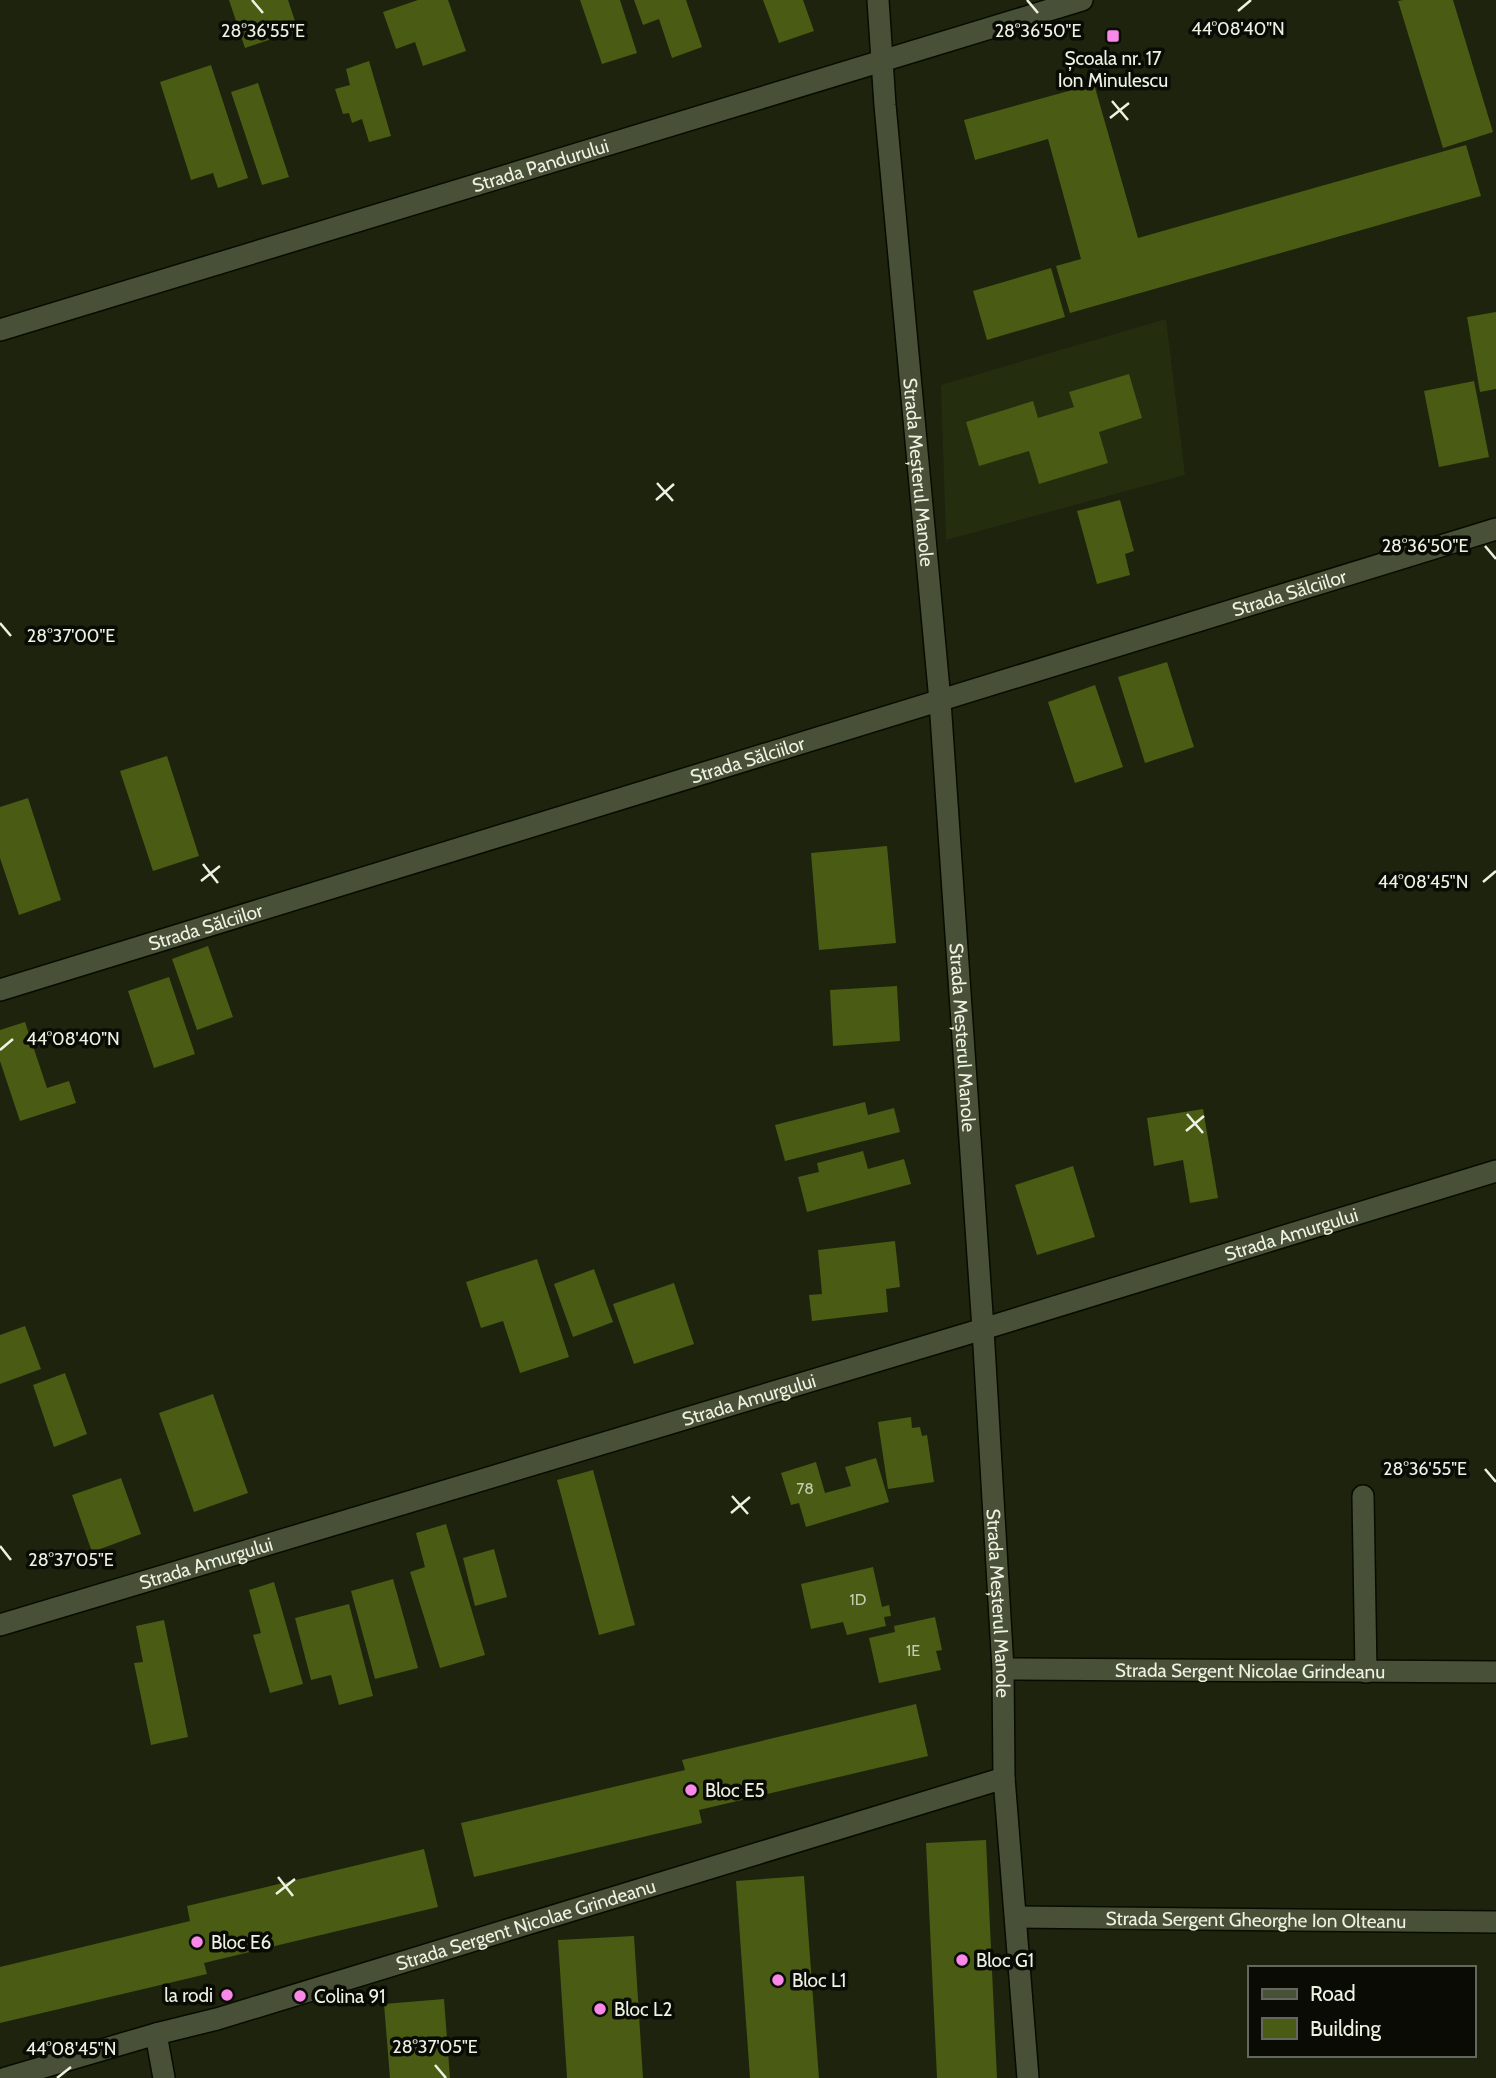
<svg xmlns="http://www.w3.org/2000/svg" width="1496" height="2078" font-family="Cabin,sans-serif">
  <rect width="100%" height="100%" fill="#1d230d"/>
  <!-- built -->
  <path fill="#252d0f" d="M1166,319L1185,475L946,540L941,385Z"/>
  <!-- building -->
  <path fill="#4a5b13" d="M229,0H288L298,30L245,48Z
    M418,0H448L466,51L423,66L415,42L396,49L383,12Z
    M580,0H620L637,53L602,64Z
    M634,0H686L702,47L672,58L659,19L643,25Z
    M763,0H803L814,31L779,43Z
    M1403,0H1453L1493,132L1443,148L1398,1Z
    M369,61L391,136L369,142L362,119L352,123L349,113L343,114L335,89L350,85L346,69Z
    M211,65L248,178L218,188L213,173L191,180L160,82Z
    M258,83L289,177L262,185L231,92Z
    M1094,84L1138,238L1466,145L1481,196L1070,313L1056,266L1081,259L1048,139L975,160L964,120Z
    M1051,268L1065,317L987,340L973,291Z
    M1496,312V389L1480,392L1467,317Z
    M1129,374L1142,418L1099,432L1108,463L1039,484L1029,451L979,466L966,422L1033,401L1038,418L1074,407L1069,392Z
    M1474,381L1489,457L1439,467L1424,391Z
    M1120,500L1134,551L1125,554L1130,575L1097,584L1077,511Z
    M1167,662L1194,747L1145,763L1118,677Z
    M1095,685L1123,767L1075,783L1048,702Z
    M167,756L199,856L153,871L120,771Z
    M28,798L61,900L19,915L0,858V807Z
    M887,846L896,943L819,950L811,853Z
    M208,946L233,1017L197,1030L172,959Z
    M169,977L195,1054L154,1068L128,991Z
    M897,986L900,1041L833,1046L830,990Z
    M25,1022L47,1088L69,1081L76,1103L20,1121L0,1061V1030Z
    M865,1102L868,1115L894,1108L900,1132L785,1161L775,1125Z
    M1203,1109L1218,1198L1190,1203L1183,1160L1154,1166L1147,1118Z
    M863,1151L868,1169L904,1159L911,1184L807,1212L798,1177L819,1172L817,1163Z
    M1073,1166L1095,1237L1037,1255L1015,1185Z
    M895,1241L900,1287L886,1289L888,1312L812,1321L809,1295L822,1294L818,1250Z
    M537,1259L569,1357L520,1373L503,1321L481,1328L466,1282Z
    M594,1269L613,1322L573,1337L554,1284Z
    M674,1283L694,1344L634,1364L613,1304Z
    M25,1326L41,1369L0,1384V1335Z
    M65,1373L87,1434L54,1447L33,1385Z
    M213,1394L248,1493L194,1512L159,1413Z
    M911,1417L912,1428L920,1427L922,1436L927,1435L934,1482L888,1489L878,1422Z
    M876,1458L889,1502L806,1527L799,1503L791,1505L781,1473L816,1462L825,1493L851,1486L845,1467Z
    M593,1470L635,1625L599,1635L557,1480Z
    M121,1478L141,1534L92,1552L72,1495Z
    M446,1524L485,1655L440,1668L410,1572L425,1567L416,1533Z
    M494,1549L507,1597L475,1606L463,1558Z
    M873,1567L882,1607L889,1605L891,1616L884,1617L886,1626L847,1635L843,1622L811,1629L801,1584Z
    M393,1579L418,1668L375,1679L351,1591Z
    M274,1582L303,1684L270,1693L253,1635L261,1633L249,1590Z
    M349,1604L373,1696L339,1705L331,1675L311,1680L295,1618Z
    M935,1617L942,1650L936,1651L941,1670L879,1683L869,1638L895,1632L894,1626Z
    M164,1620L188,1737L151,1745L134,1663L143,1662L136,1626Z
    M916,1704L928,1756L699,1810L702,1823L474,1877L461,1823L685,1770L682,1760Z
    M986,1840L997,2078H937L926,1843Z
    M424,1849L438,1907L204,1963L207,1974L0,2023V1967L190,1921L187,1906Z
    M804,1876L819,2078H750L736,1881Z
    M634,1936L643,2078H567L558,1940Z
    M444,1999L450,2078H390L384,2004Z"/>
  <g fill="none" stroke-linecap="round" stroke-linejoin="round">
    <!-- service casing -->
    <g stroke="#070c00" stroke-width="24">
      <path id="service" d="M1363,1496L1366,1672"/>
    </g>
    <!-- minor casing -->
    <g stroke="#070c00" stroke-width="24">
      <g id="minor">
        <path id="s1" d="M878,0L885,105L940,701L983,1329L1003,1669L1004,1778L1028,2078"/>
        <path id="s2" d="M0,990L1496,529"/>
        <path id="s3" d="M0,1625L983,1329L1496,1171"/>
        <path id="s4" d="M1003,1669L1496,1672"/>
        <path id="s5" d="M1016,1917L1496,1922"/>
        <path d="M156,2034L164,2078"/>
        <path id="s6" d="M6,2078L156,2034L217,2019L1004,1778"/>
      </g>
    </g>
    <!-- tertiary casing -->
    <g stroke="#070c00" stroke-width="24">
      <g id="tertiary">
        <path id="s7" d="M0,330L1082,0"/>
      </g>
    </g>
    <!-- service -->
    <use href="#service" stroke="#485038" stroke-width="21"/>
    <!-- minor -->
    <use href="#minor" stroke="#485038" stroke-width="21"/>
    <!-- tertiary -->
    <use href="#tertiary" stroke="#485038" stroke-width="21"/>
  </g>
  <!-- ticks -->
  <path fill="none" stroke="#edf2e3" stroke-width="2.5" d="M252,0L263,13M1027,0L1038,13M1238,11L1251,0M1112,101L1128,120M1110,118L1129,103M657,483L673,501M656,500L674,484M1485,546L1496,559M0,623L11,636M203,864L218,883M201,881L220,866M1483,882L1496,871M0,1050L13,1039M1187,1114L1203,1133M1186,1131L1204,1116M1485,1469L1496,1482M732,1496L748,1514M731,1513L750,1497M0,1546L11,1560M278,1877L293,1896M276,1894L295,1879M435,2065L446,2078M57,2078L71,2067"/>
  <!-- markers -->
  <g fill="#f988e9" stroke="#090b04" stroke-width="2.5">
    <rect x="1106" y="29" width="14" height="14" rx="3.5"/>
    <circle cx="691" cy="1790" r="7"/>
    <circle cx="197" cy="1942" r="7"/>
    <circle cx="962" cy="1960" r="7"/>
    <circle cx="778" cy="1980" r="7"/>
    <circle cx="227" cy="1995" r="7"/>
    <circle cx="300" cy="1996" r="7"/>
    <circle cx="600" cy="2009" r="7"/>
  </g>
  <g text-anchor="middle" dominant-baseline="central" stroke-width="7" stroke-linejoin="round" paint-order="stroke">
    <!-- number labels -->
    <g font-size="16" fill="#c4ccaf">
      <text x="805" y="1488">78</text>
      <text x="858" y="1599">1D</text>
      <text x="913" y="1650">1E</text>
    </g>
    <!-- poi labels -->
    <g font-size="19" fill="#edf2e3" stroke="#090b04" text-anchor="start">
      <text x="1113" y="58" text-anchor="middle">Școala nr. 17<tspan x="1113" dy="22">Ion Minulescu</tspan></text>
      <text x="705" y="1790">Bloc E5</text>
      <text x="211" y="1942">Bloc E6</text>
      <text x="976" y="1960">Bloc G1</text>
      <text x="792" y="1980">Bloc L1</text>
      <text x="213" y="1995" text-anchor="end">la rodi</text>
      <text x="314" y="1996">Colina 91</text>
      <text x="614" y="2009">Bloc L2</text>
    </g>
    <!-- street labels -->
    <g font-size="19" fill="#edf2e3" stroke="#090b04">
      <text stroke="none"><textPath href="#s7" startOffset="565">Strada Pandurului</textPath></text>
      <text stroke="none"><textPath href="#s1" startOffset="474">Strada Meșterul Manole</textPath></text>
      <text stroke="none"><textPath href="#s2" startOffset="1349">Strada Sălciilor</textPath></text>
      <text stroke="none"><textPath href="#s2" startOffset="782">Strada Sălciilor</textPath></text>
      <text stroke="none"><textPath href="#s2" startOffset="215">Strada Sălciilor</textPath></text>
      <text stroke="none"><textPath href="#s1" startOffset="1041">Strada Meșterul Manole</textPath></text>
      <text stroke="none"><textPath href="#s3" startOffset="1349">Strada Amurgului</textPath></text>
      <text stroke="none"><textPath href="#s3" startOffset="782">Strada Amurgului</textPath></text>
      <text stroke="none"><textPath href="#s3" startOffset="215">Strada Amurgului</textPath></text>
      <text stroke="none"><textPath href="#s1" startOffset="1608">Strada Meșterul Manole</textPath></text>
      <text stroke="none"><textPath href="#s4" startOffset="247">Strada Sergent Nicolae Grindeanu</textPath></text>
      <text stroke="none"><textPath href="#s5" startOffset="240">Strada Sergent Gheorghe Ion Olteanu</textPath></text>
      <text stroke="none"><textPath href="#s6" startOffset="542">Strada Sergent Nicolae Grindeanu</textPath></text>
    </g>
  </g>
  <g font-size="18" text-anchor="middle" fill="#edf2e3" stroke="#090b04" stroke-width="7" stroke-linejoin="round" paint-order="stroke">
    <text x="1238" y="35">44°08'40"N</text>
    <text x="263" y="37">28°36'55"E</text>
    <text x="1038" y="37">28°36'50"E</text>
    <text x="1425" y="552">28°36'50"E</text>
    <text x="71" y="642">28°37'00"E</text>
    <text x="1423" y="888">44°08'45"N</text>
    <text x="73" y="1045">44°08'40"N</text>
    <text x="1425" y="1475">28°36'55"E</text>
    <text x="71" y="1566">28°37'05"E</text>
    <text x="435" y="2053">28°37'05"E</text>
    <text x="71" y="2055">44°08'45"N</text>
  </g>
  <!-- legend -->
  <rect x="1248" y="1966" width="228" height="91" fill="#090b04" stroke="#64675d" stroke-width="2"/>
  <rect x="1262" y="1989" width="35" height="10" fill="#485038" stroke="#64675d" stroke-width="2"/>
  <text x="1310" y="2001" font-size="21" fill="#edf2e3">Road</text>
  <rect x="1262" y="2018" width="35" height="21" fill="#4a5b13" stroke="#64675d" stroke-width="2"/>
  <text x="1310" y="2036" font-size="21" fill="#edf2e3">Building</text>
</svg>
